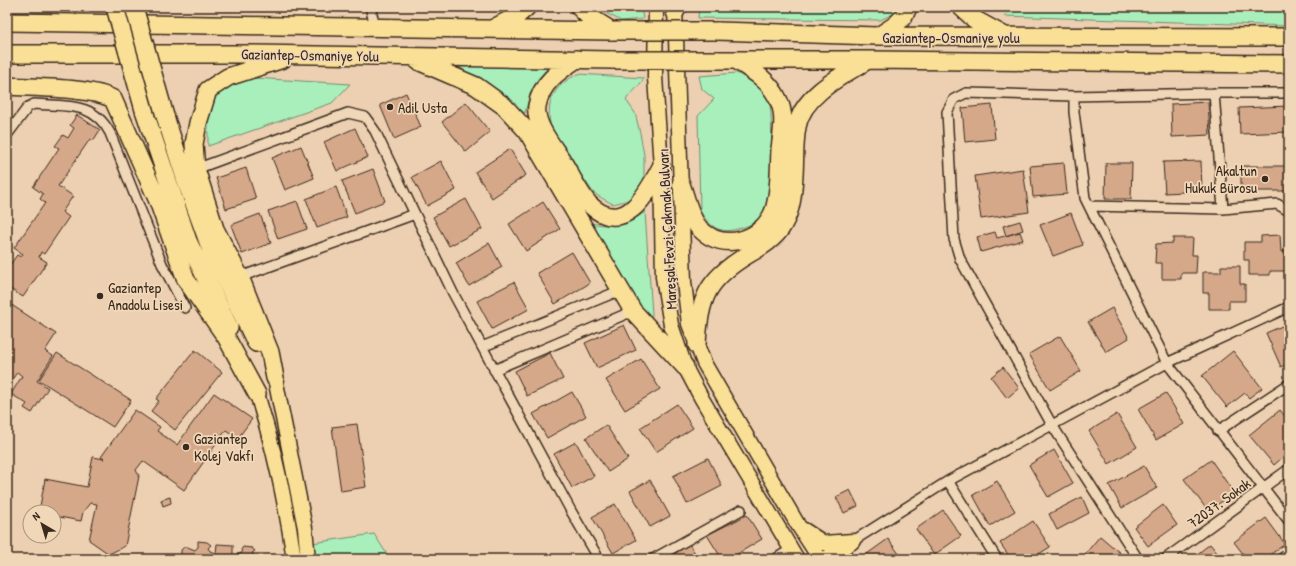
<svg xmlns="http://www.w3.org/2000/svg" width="1296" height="566" font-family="'Patrick Hand',sans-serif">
  <rect width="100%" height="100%" fill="#edd0b1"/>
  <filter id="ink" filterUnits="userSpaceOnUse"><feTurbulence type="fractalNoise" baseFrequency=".025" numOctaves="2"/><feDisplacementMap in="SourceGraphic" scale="8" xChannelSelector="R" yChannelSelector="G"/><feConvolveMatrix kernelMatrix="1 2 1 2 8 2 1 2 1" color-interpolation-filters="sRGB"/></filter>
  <g filter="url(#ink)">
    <!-- green -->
    <path fill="#a8efbc" stroke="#728c6d" d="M595,7H641L643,19L621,21Z
      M699,7H898L893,14L880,20L698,18Z
      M1016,7H1289V26L1004,16Z
      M458,66L549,67L539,78L530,94L525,113Z
      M737,73C748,80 761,87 768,98C774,107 771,180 769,195C768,201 764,212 760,217C753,225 743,228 733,230C717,233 708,224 700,211L698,116L714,99L702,89L699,76Z
      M578,74L644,78C638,89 632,91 626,100L635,113L640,133L644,155V184L633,199L613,204C607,201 599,197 594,193C589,188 550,127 550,123C546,98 557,84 578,74Z
      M253,78L350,84L332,103L208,146C208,101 204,88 253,78Z
      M645,212L652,314L651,324L587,222C612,228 624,226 645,212Z
      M374,534L390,559H313L312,543Z"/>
    <!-- building -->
    <path fill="#d5a88a" stroke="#3b2a1e" d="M406,93L421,127L394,139L380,105Z
      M466,102L490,132L466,152L442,122Z
      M1208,102L1210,135L1172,137L1171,104Z
      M992,105L995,139L965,142L962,108Z
      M1289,106V132L1240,134L1239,108Z
      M77,115L100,130L93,141L90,139L58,186L73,196L62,212L69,217L44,254L41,252L39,257L47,262L23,297L7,287V269L17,255L21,257L23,254L14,248L45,203L40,199L43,194L33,187L59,148L55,146L63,135L68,138L74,128L70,125Z
      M355,128L368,157L337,171L324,142Z
      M301,146L314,178L285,190L272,158Z
      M510,149L526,175L492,198L475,172Z
      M441,161L456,190L427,206L412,177Z
      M1201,161L1202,191L1165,193L1163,162Z
      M1064,163L1067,194L1033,197L1030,166Z
      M1106,163H1132L1131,199H1105Z
      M1241,166H1289V191H1241Z
      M246,168L256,199L226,209L216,178Z
      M373,169L385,201L355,213L342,181Z
      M1023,169L1029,212L981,219L975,176Z
      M336,187L347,217L317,228L306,199Z
      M466,199L482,229L449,246L433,217Z
      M297,201L307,229L278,239L268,211Z
      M543,202L560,229L526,251L509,224Z
      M1071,213L1083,245L1053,256L1040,225Z
      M260,214L271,243L242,254L231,225Z
      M1020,221L1023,230L1006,236L1003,226Z
      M995,232L997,238L1020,232L1023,240L981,252L977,237Z
      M1280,235L1281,252L1285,251L1286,271H1270V275H1249V260H1244V242H1261V236Z
      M1173,238H1193L1192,255H1197L1196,273H1181V279H1162V263H1155L1156,244L1173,243Z
      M489,243L502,267L469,286L456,263Z
      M572,252L590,283L555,304L537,273Z
      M1221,266H1240V284H1245V301H1229V309H1209V293H1203V272H1221Z
      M514,282L529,309L492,329L477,301Z
      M10,304L56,334L45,351L53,356L37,381L48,388L32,413L24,408L27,404L11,394L22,376L17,372L12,380L7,377V309Z
      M1112,308L1129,338L1106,352L1088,322Z
      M1289,323V363L1281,367L1266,333Z
      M624,325L636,350L597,368L585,343Z
      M1060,336L1081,371L1050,390L1029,354Z
      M195,350L222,372L175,430L151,411L159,401L156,399Z
      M1233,351L1262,388L1249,398L1245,393L1227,407L1202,376Z
      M57,353L131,400L113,427L39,380Z
      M550,353L563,379L527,396L515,371Z
      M641,359L660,389L625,410L606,380Z
      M1003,367L1019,388L1007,398L991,377Z
      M572,392L586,416L547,438L533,414Z
      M214,393L252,419L238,438L226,430L184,490L143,461L136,470L139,476L125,546L109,554L89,540L97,504L90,503L83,512L81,521L54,516V512H39L45,479L87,487L93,457L104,459L101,457L135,410L160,427L157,431L177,445Z
      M1166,393L1184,424L1156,440L1138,409Z
      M677,404L693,428L656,452L640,428Z
      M1280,410L1289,421V452L1274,465L1249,435Z
      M1117,414L1137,447L1109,464L1089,431Z
      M357,424L366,487L341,491L332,427Z
      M606,425L628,459L608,472L586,438Z
      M576,442L594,476L572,488L554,454Z
      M1054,450L1073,483L1048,497L1029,465Z
      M708,458L722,486L687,504L673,476Z
      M1211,460L1234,493L1208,511L1184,479Z
      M1144,466L1157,488L1122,508L1109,485Z
      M650,480L670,516L650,527L630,491Z
      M997,481L1015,511L990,526L973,495Z
      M850,490L858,506L844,513L836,497Z
      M170,497L171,503L163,506L161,500Z
      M1082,497L1089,513L1057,530L1049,514Z
      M615,504L636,540L613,553L592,517Z
      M1163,505L1177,525L1148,546L1134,527Z
      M943,510L961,536L934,555L916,529Z
      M747,515L762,539L729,559H722L707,535Z
      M1266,518L1285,544L1264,559H1247L1234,542Z
      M1033,521L1050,547L1031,559H1011L1000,543Z
      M1100,536L1127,559H1081Z
      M888,539L903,559H860Z
      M198,541L207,542L211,545L208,548L210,551L216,553L217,544L233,545V555H237L242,553L241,550L243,547L252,548L255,551L252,553L254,556L259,558V556H263L265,559H184L181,556V550L185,546L195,550L198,547Z
      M689,544L699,559H667Z
      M1210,544L1222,559H1191Z"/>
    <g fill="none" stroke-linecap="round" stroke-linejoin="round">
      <!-- street casing -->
      <g stroke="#3b2a1e" stroke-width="12">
        <path id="street" d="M370,7L376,29
          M1074,96L1214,93
          M7,135L28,107L34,104C66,107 93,101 110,133L162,264L185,308
          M196,169L348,113L365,117L375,131L453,293L571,511L599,559
          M1089,206L1223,209L1277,204L1289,211
          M1223,209L1214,93H1289
          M240,277L415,214
          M482,347L621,290
          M494,370L633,311
          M1218,431L1289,384
          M948,481L997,559
          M853,541L948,481L1167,363L1289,307
          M653,559L741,510
          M1138,559L1052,425L960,259L954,239L947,112L954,99L966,93L1074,96V112L1085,198L1167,363L1289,521
          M1165,559L1289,469
          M1281,559L1289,553"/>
      </g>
      <!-- secondary casing -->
      <g stroke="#3b2a1e" stroke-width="16">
        <path id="secondary" d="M779,559L792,551"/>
      </g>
      <!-- primary casing -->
      <g stroke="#3b2a1e" stroke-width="17">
        <path id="primary" d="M656,7L655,77L661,167L663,277L671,325L685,367L702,399L797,559
          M675,7L684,282L689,324L704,363L798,525L820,559
          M275,378L305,528L308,559
          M257,394C274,448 286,503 294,559
          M804,530L824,543L853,541
          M825,559L852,542"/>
      </g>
      <!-- highway casing -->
      <g stroke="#3b2a1e" stroke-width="20">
        <path id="highway" d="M579,7L588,16L612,31
          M961,7L974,19L1005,36
          M675,12L678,7
          M7,22L612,31
          M492,29L518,15L527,7
          M717,31L877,36L1289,37
          M878,36C891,28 903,22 908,7
          M7,54H253L613,60
          M577,59C559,71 541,83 537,106C534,125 554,147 563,162C571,175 579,193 589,204C624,238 647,194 661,167
          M717,60H868L1289,64
          M418,61L476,86L504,106L527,131L633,311L685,367
          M7,86C34,88 91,87 113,99L158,201L186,280L226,337L257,394
          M144,110L188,241L229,327
          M165,116L187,184L211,250L256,343
          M681,184C686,197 690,219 700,229C724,253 763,240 774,210C780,191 779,169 780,149C782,132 786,114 778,99C769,80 753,71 736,60
          M697,345C699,298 707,279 749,254C761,247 776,238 783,225C792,209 793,193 794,175C795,160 794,142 797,127C802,95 843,75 868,60
          M275,378L270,352L240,277L215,229L196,169L194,144L198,123L208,90L228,77L283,59"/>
      </g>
      <!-- street -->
      <use href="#street" stroke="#f0d7b8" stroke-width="9"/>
      <!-- secondary -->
      <use href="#secondary" stroke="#f0d7b8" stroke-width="13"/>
      <!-- primary -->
      <use href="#primary" stroke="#fadf96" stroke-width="14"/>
      <!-- highway -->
      <use href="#highway" stroke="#fadf96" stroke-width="17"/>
      <!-- highway-bridge casing -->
      <g stroke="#3b2a1e" stroke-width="20" stroke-linecap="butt">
        <path id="highway-bridge" d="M115,7L144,110
          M134,7L165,116
          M612,31H717
          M613,60H717"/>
      </g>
      <!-- highway-bridge -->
      <use href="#highway-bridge" stroke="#fadf96" stroke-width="17"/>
    </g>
  </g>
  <!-- markers -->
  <g fill="#3b2a1e" stroke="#f0d7b8" stroke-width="1.5">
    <circle cx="390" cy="107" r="4"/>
    <circle cx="1265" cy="179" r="4"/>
    <circle cx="100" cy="296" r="4"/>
    <circle cx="186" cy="447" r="4"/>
  </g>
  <g text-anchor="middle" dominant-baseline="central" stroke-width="3.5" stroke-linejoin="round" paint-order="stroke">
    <!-- street labels -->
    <g font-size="15" fill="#3b2a1e" stroke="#f0d7b8">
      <text x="951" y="37">Gaziantep-Osmaniye yolu</text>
      <text transform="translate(310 55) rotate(1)">Gaziantep-Osmaniye Yolu</text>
      <text transform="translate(667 229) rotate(-93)">Mareşal Fevzi Çakmak Bulvarı</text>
      <text transform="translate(1219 503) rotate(-36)">72037. Sokak</text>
    </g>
    <!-- poi labels -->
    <g font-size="15" fill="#3b2a1e" stroke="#f0d7b8" text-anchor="start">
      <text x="398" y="107">Adil Usta</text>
      <text x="1257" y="170" text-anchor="end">Akaltun<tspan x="1257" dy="17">Hukuk Bürosu</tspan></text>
      <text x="108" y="287">Gaziantep<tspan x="108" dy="17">Anadolu Lisesi</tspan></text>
      <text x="194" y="438">Gaziantep<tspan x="194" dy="17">Kolej Vakfı</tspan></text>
    </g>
  </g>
  <!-- margin -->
  <rect width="1296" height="566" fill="none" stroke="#f0d7b8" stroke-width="24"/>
  <rect x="12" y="12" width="1272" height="542" fill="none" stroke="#3b2a1e" stroke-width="1.5" filter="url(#ink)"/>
  <!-- north arrow -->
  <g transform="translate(42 524) rotate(322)"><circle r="19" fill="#f0d7b8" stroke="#a8927a"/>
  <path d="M0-3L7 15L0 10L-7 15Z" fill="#3b2a1e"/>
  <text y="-6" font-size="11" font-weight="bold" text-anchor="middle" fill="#3b2a1e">N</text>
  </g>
</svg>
